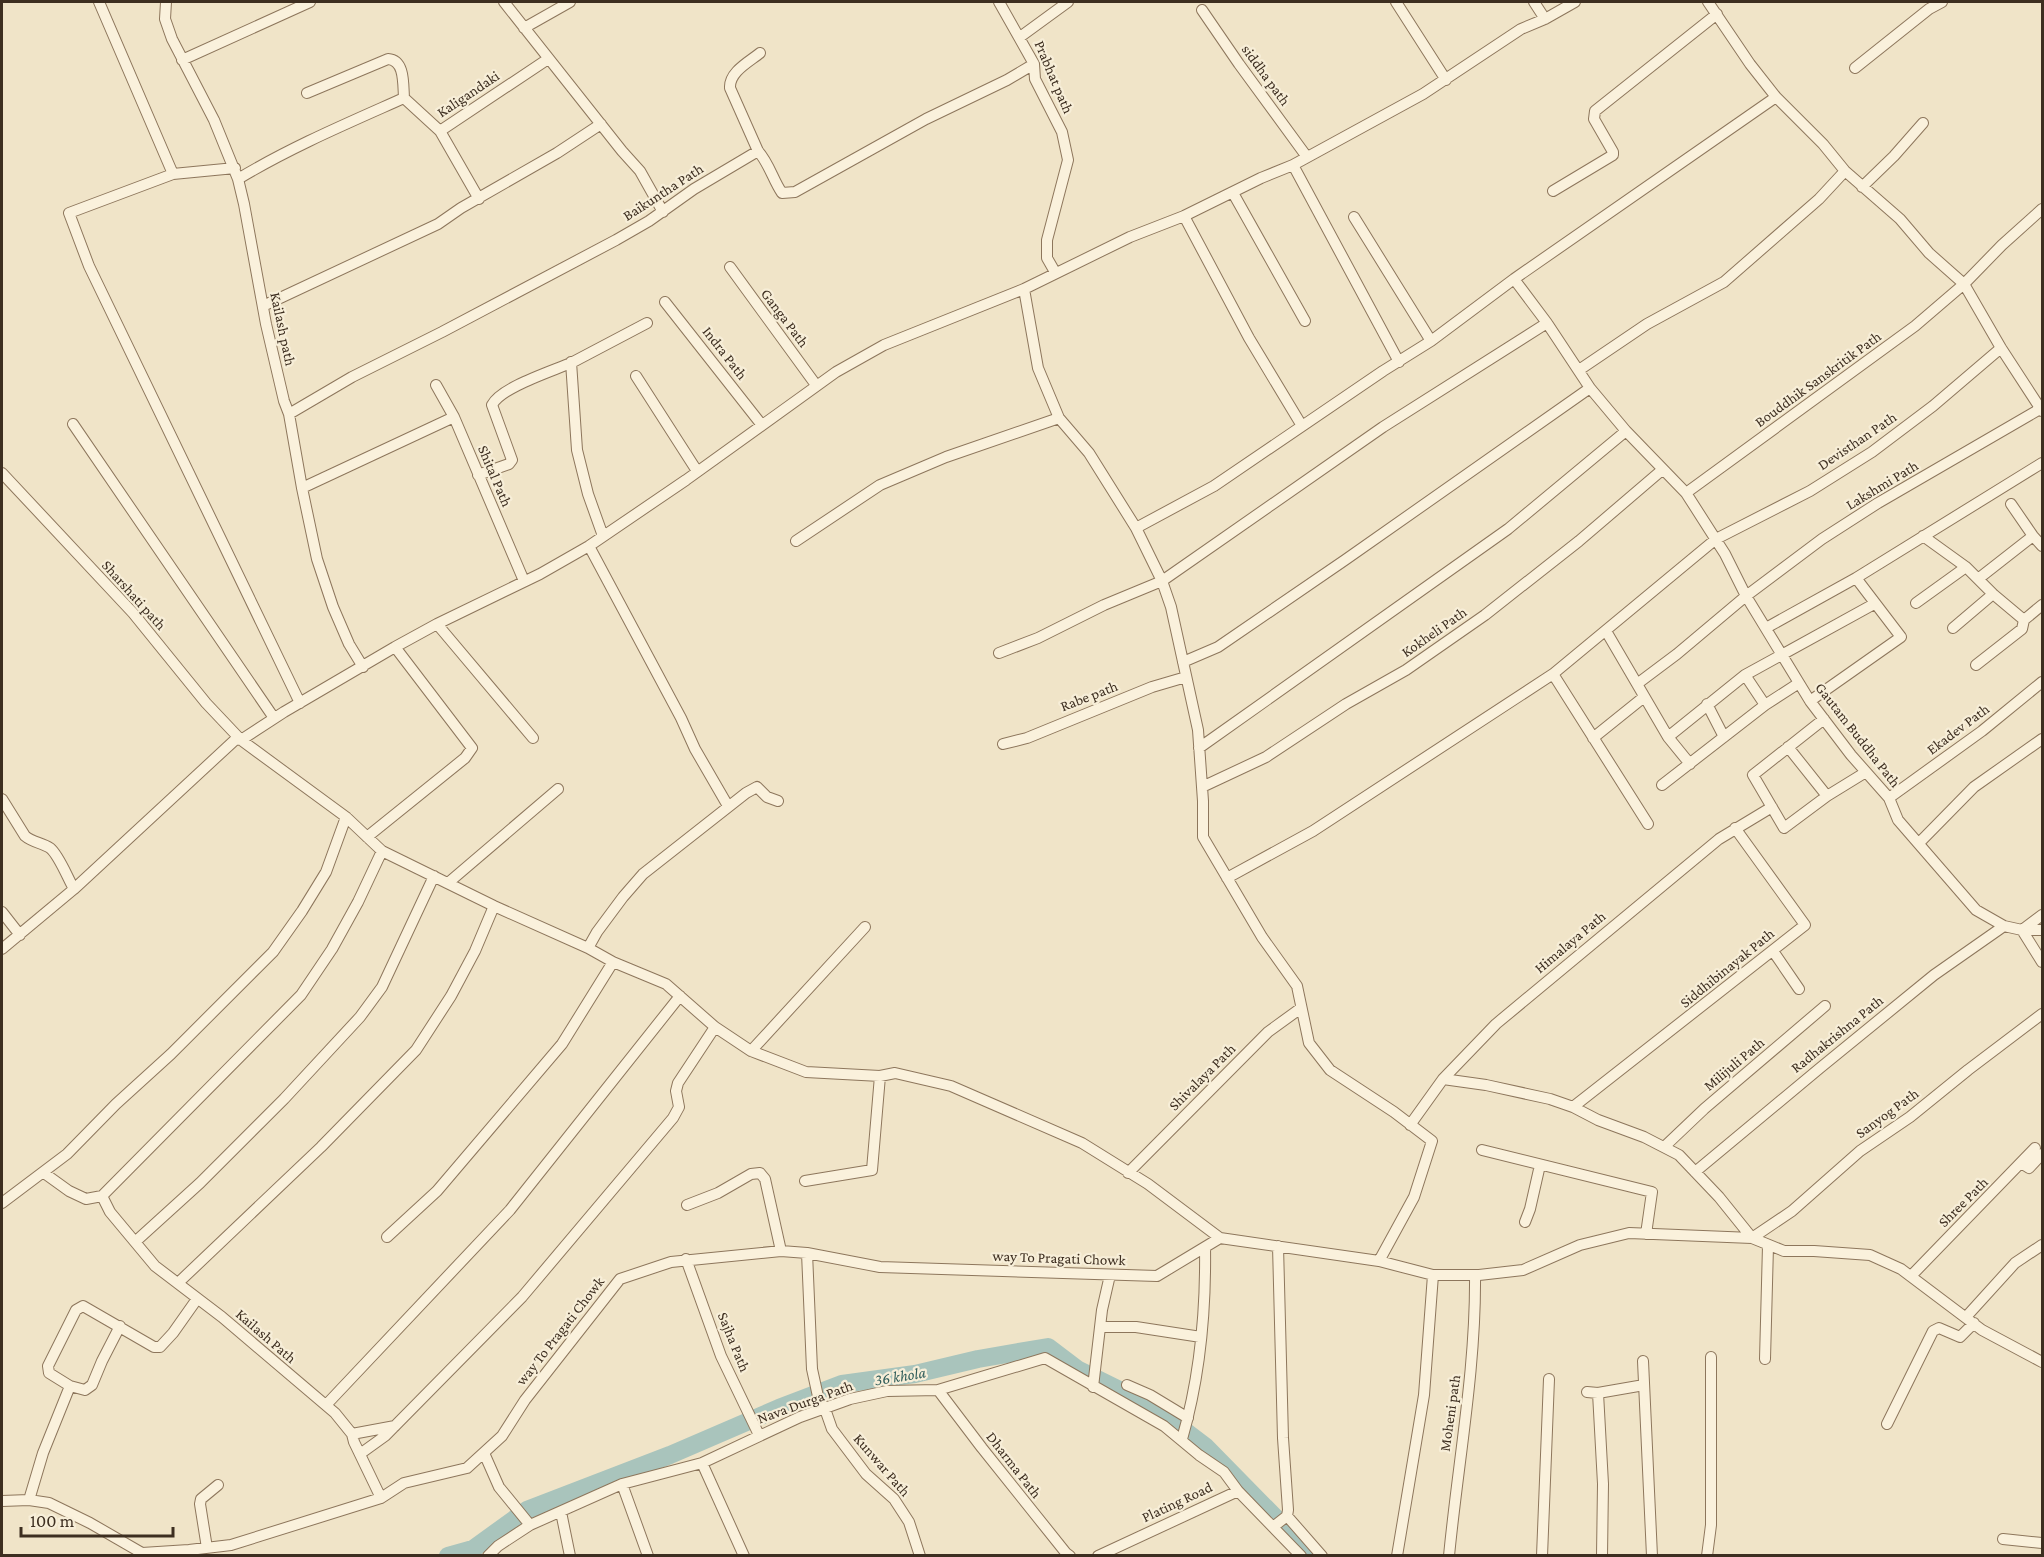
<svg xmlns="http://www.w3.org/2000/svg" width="2044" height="1557" font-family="'Crimson Pro',serif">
  <rect width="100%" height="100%" fill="#f0e4c8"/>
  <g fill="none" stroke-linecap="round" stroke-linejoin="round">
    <!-- river -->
    <path stroke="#a9c4bc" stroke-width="18" d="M448,1556L473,1549L527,1510L670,1455L779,1408L842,1384L915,1374L978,1359L1048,1347L1077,1369L1152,1406L1206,1447L1313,1556"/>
    <!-- minor casing -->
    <g stroke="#8d765c" stroke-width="12">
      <path id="minor" d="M99,2L173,174
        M166,2L165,19L172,39L214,120L238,179L244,204L266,324L284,401L289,414L302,488L317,559L333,607L349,644L363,667
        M504,2L622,151L640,171L663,212
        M999,2L1034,64L1035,79L1062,132L1068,160L1047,240V258L1055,272
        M1396,2L1446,80
        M1534,2L1545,19
        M1202,10L1239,64L1307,157
        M524,28L570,2
        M1020,37L1068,2
        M182,60L310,2
        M1855,68L1929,9L1942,2
        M307,93L388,59C405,60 403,84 404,98
        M758,151L730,88C729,72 749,62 760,53
        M1293,165L1399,362
        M235,168L173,174L69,213L89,266L300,703
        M238,179C291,147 348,123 404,98L440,131
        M1862,187L1894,156L1923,123
        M1553,191L1613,155V152L1594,119L1595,111L1717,14
        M1233,193L1305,321
        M479,199L440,131L548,59
        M2042,209L2002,245L1964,284L2001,348L2042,411
        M1184,216L1249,338L1302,426
        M1354,217L1431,341
        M730,267L816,385
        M1514,279L1547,323L1590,388L1626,431L1686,493L1725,554L1746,596L1810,701L1851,755L1889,798L1898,820L1976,910L2004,926L2022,930L2042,962
        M1024,289L1038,368L1059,418L1089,453L1136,528L1162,581L1171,607L1198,730L1203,801V837L1262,937L1297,986L1309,1043L1330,1070L1394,1112L1432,1141L1414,1197L1379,1261
        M665,302L761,424
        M263,306L438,224L461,208L557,153L601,124
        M571,362L577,450L588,494L603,536
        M1579,370L1647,324L1724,282L1819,199L1845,171
        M636,376L697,471
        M436,385L454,417L524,581
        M289,414L352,377L442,332L616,240L649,221L694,189L758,151C769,163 773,180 782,193L795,192L926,119L1007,80L1034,64
        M73,424L274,718
        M2,473L133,613L206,703L241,740L346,817L382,851L494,906L588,948L613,962L666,984L715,1027L751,1051L806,1072L880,1076L895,1073L951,1086L1082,1143L1148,1184L1220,1238L1379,1261L1433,1275H1479L1523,1270L1580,1245L1629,1233L1752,1238L1784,1251H1814L1870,1255L1901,1269L1982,1330L2042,1362
        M478,475L509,464L512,460L492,405C501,387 553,371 573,362C598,349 622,336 647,323
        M302,488L454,417
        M1686,493L1915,326L1964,284L1929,253L1900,219L1845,171L1823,144L1776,97L1750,64L1708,2
        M2011,504L2033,536L2042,546
        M1136,528L1214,486L1383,371L1431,341L1514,279L1776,97
        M1923,536L1966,567L1993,594L2024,620
        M796,541L880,485L946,457L1059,418
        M589,546L681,718L695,749L728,806
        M1978,579L2033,536
        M1916,603L1966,567
        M437,624L533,738
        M1766,628L1856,578L2042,463
        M1953,628L1993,594
        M1606,631L1668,737L1690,764
        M999,653L1038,638L1104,605L1162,581L1383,427L1547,323
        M1183,662L1218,647L1345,560L1590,388
        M1976,665L2022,629L2024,620L2042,605
        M1553,674L1648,824
        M1745,675L1765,705
        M1637,684L1677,654L1746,596L1822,539L1878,503L2040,409
        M1810,701L1901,637L1856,578
        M1707,704L1724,737
        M1824,719L1753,775L1784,828L1827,796L1866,772
        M1668,737L1745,675L1874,604
        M1593,738L1644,697
        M1003,744L1027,738L1152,687L1186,677
        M1788,747L1827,796
        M1199,748L1508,529L1626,431
        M1662,785L1765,705L1799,683
        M1202,787L1266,757L1346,704L1406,670L1485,615L1579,541L1662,470
        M1889,798L1982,731L2042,682
        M2,799L25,836C32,842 42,843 50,848C59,855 68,879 74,889
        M367,837L465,758L472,748L395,647
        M1919,843L1974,787L2042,739
        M1227,878L1313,831L1553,674L1716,539L1810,491L1872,452L1933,406L2001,348
        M448,883L558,789
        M2,912L20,935
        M2022,930L2042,915
        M2023,930H2042
        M588,948L597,932L623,897L643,874L746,793L757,787L767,797L778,801
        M2,949L74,889L236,739L241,740L284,712L395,647L437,624L540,574L589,546L686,480L836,372L884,345L1024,289L1130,237L1184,216L1261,178L1293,165L1423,94L1521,29L1545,19L1575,2
        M1773,951L1799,989
        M751,1051L865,927
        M1443,1079L1486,1085L1550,1099L1573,1107L1598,1120L1644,1137L1679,1155L1719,1197L1752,1238L1792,1211L1860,1151L1910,1117L1968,1070L2042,1014
        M1573,1107L1805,925L1735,828
        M1410,1125L1443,1079L1496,1024L1719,839L1772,807
        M1664,1147L1704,1109L1825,1006
        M1482,1150L1652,1192L1646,1234
        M2021,1163L2029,1168L2042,1154
        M1695,1172L1820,1068L1934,975L2004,926
        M44,1173L69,1191L86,1199L102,1196L301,995L332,949L358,902L382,851
        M1128,1173L1268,1032L1301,1008
        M805,1181L872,1170L880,1076
        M102,1196L110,1212L155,1266L222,1317L335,1413L352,1434L354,1442L381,1498
        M2,1203L67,1154L116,1104L171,1054L273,952L302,911L326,872L346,817
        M687,1205L718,1193L751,1174L760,1173L765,1179L781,1251
        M1525,1222L1530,1209L1540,1165
        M387,1237L437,1191L562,1044L613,962
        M135,1242L200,1183L284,1099L360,1017L382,987L434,876
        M807,1253L812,1369L819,1401L825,1409L832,1429L866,1474L894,1499L909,1522L920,1556
        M686,1259L721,1356L759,1435
        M1911,1276L2035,1148
        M178,1283L321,1147L416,1050L451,996L475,951L494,906
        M1966,1317L2015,1263L2042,1245
        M1100,1327H1136L1201,1337
        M1765,1359L1768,1246
        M1643,1361L1652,1556
        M1127,1385L1150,1395L1188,1418
        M70,1386L85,1390L92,1385L102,1361L120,1326
        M1093,1387L1102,1310L1110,1275
        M938,1390L982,1448L1066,1553L1070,1556
        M1587,1392L1598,1393L1644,1385
        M1598,1393L1603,1484L1602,1556
        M326,1405L510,1210L680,996
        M1887,1424L1933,1331L1939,1328L1960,1337L1974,1323
        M352,1434L395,1426
        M1182,1439C1200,1377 1206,1312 1205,1247
        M484,1453L499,1487L530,1525
        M360,1454L385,1436L522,1297L673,1118L679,1107L676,1091L678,1083L715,1027
        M702,1463L744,1556
        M622,1484L648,1556
        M29,1500L43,1453L70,1386L49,1373L48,1366L76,1310L83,1306L154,1347H160L173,1333L197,1299
        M2,1501L29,1500L49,1503L90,1523L142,1553L189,1550L231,1545L381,1498L404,1483L467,1468L502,1436L525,1400L620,1279L671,1262L781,1251L807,1253L880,1267L1157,1276L1220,1238
        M561,1512L570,1556
        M1287,1516L1322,1556
        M1273,1527L1287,1516L1288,1510L1283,1438L1278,1246
        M2003,1539L2042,1543
        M207,1548L200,1504L201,1499L218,1485
        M488,1556L498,1546L530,1525L622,1484L702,1463L800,1417L850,1399L887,1391L938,1390L1045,1358L1164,1426L1199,1455L1224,1472L1238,1491L1301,1556
        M1098,1556L1238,1491
        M1397,1556L1424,1395L1433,1275
        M1449,1556C1458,1462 1476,1369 1475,1275
        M1542,1556L1549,1379
        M1707,1556L1711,1525V1357"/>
    </g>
    <!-- minor -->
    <use href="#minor" stroke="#faf1dc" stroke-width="10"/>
  </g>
  <g text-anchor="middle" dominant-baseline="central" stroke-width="4.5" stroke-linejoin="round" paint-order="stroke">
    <!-- street labels -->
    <g font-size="15" fill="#3d2e20" stroke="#f7eed8">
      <text transform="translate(1266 75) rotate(54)">siddha path</text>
      <text transform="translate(1054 77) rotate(67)">Prabhat path</text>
      <text transform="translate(468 94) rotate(-34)">Kaligandaki</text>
      <text transform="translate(663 192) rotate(-33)">Baikuntha Path</text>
      <text transform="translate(785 318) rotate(53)">Ganga Path</text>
      <text transform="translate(283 329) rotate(78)">Kailash path</text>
      <text transform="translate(725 353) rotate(52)">Indra Path</text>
      <text transform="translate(1818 379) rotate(-36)">Bouddhik Sanskritik Path</text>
      <text transform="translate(1857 441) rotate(-34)">Devisthan Path</text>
      <text transform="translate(495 476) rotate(67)">Shital Path</text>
      <text transform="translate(1882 485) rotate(-31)">Lakshmi Path</text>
      <text transform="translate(134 595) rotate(48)">Sharshati path</text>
      <text transform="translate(1434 632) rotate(-35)">Kokheli Path</text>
      <text transform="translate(1089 696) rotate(-21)">Rabe path</text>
      <text transform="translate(1958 729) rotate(-37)">Ekadev Path</text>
      <text transform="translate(1858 735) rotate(52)">Gautam Buddha Path</text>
      <text transform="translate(1570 942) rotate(-40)">Himalaya Path</text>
      <text transform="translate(1727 968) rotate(-39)">Siddhibinayak Path</text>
      <text transform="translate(1837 1034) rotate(-39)">Radhakrishna Path</text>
      <text transform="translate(1734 1064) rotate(-40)">Milijuli Path</text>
      <text transform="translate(1202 1077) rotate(-45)">Shivalaya Path</text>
      <text transform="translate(1887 1113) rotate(-36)">Sanyog Path</text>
      <text transform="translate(1963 1202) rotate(-45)">Shree Path</text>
      <text transform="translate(1059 1258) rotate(2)">way To Pragati Chowk</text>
      <text transform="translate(560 1331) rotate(-52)">way To Pragati Chowk</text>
      <text transform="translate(266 1336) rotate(41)">Kailash Path</text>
      <text transform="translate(734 1342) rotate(68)">Sajha Path</text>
      <text transform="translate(805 1402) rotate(-20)">Nava Durga Path</text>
      <text transform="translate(1450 1413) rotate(-82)">Moheni path</text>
      <text transform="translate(882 1465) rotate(49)">Kunwar Path</text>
      <text transform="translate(1014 1465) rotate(52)">Dharma Path</text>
      <text transform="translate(1177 1502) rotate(-25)">Plating Road</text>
    </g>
    <!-- water labels -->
    <g font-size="16" font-style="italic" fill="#2f5d5a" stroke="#f7eed8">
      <text transform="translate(900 1376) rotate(-9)">36 khola</text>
    </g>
  </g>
  <!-- border -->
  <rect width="2044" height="1557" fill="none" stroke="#3d2e20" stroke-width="6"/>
  <!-- scale -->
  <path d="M21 1527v9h152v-9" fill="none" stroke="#3d2e20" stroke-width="3"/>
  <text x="30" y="1527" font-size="18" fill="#3d2e20" stroke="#f7eed8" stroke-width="4.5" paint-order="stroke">100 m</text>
</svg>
